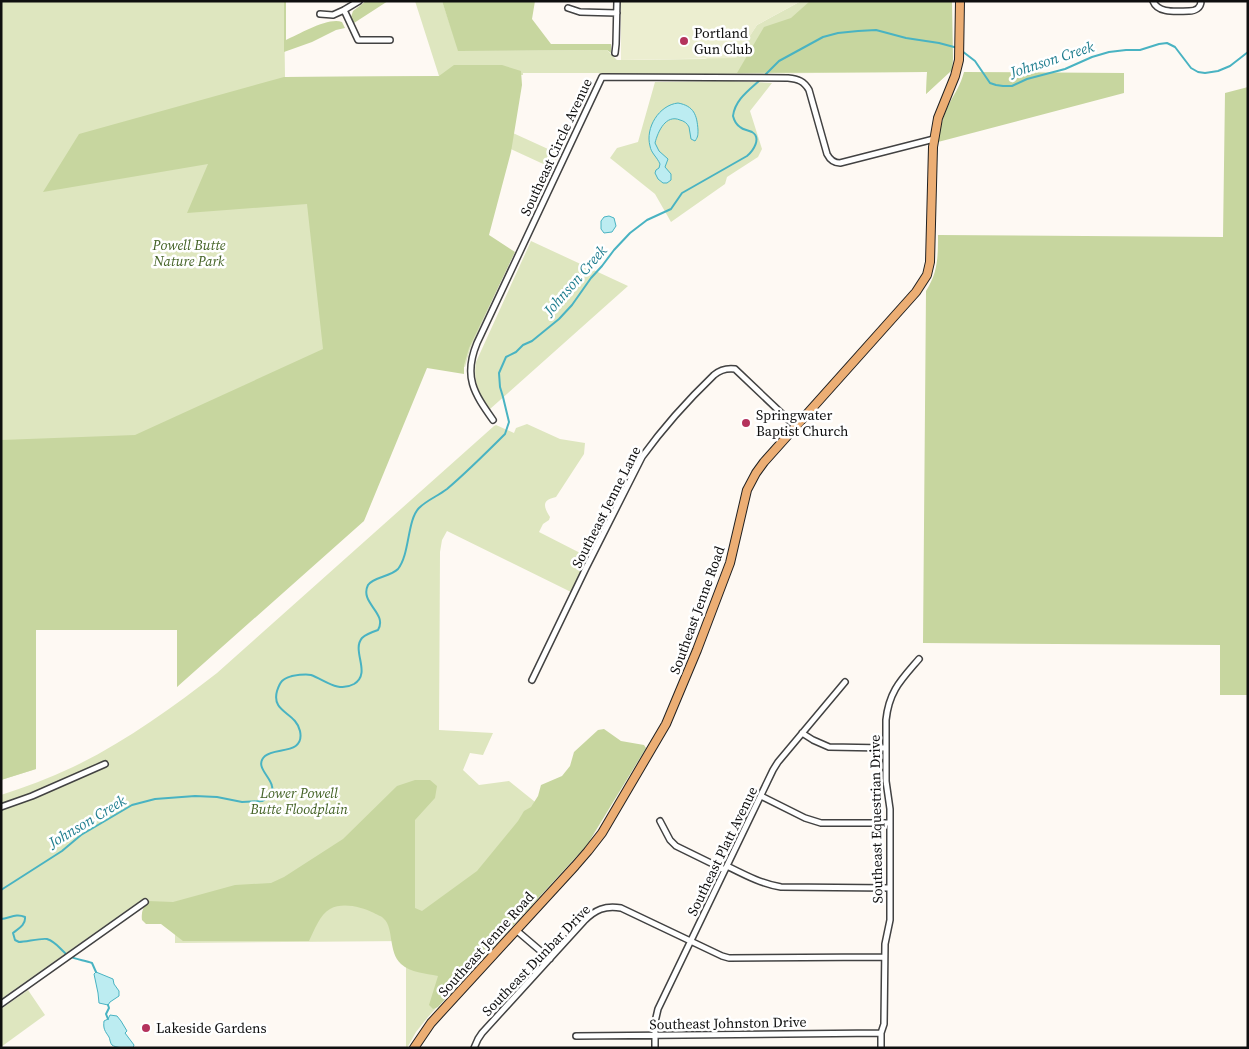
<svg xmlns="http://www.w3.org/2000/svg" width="1249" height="1049" font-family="'Source Serif 4',serif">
  <rect width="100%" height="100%" fill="#fef9f3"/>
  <!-- green -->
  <path fill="#dee6bf" d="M1,1H284L285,77L439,76L415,1H442L459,51L607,50L617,60L705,59L747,40L757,25L801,1H876V29L953,58L952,70L926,94L927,72L607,75L598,73H523V75H467L454,106L559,154L552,168L480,135L365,183L514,252L470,349L465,367L364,325L177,687V630H36V769L1,780Z
    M730,81L772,83L750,111L762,149L758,157L727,177L725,184L671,222L655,194L610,158L617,148L638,142L655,82Z
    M531,241L628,286L490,409C478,394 473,380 476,362Z
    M527,424L560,439L585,443L584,454L556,497C542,500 543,506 550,517L549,520L543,524L539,532L588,557L571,592L447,531L442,540L440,552L439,730L493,733L483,755L470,753L463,770L479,785L509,781L586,843L428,1017L416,1032L407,1048H406V941L175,943V923H145V907L146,902L137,903L1,999V795C26,787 49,778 73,767C125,742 172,708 217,673L494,426L496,425L514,433L516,428Z
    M28,990L45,1015L1,1047V1009Z"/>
  <!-- forest -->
  <path fill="#c7d69f" d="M284,1H286V40C300,34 328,17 342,22L345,28L336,30L312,42L284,52Z
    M366,1H388L354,23L351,17L353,11Z
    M442,1H535L532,19L551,44H611V53L607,50L458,51Z
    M810,1L952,2L953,58L952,70L926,94L927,72L737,73L764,27L791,18Z
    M454,65H502L521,71L522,85L511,152L489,235L515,252L469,348L464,365V374L427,368L364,521L177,687V630H36V769L1,780V440L135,435L323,349L307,204L187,213L208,164L43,192L79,134L284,77L439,76Z
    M964,72L1124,73V93L938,142C940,129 943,116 949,104C955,93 961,84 964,72Z
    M1248,87V695H1220V645L923,643L926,291C938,272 938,257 938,235L1223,237L1225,93Z
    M604,729L621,741L644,745L646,748L587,845L438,1007L433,1009L429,1005L438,976C425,973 411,973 401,964C388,952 394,928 384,919C382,916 377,915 374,913C361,907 343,902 330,909C320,914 314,931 309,941H183L161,924H146L142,920C141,912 143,907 148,901L173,902L235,885L271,883L284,877L343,839L397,786L415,780H430L437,786L435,798L415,820V908L422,911L477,871L518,821L524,811L531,807L538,796L541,785L562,776L570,766L574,752L598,730Z"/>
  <!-- pitch -->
  <path fill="#eceed0" d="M621,1H801L757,25L736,58L621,60Z"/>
  <!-- water -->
  <path fill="#bcecf1" stroke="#49b3c2" d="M678,103C694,106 697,115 698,130C698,135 698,137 695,141L691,139C690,135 690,131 689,127C687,123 684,121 680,120C666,114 658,131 655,143L659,151L668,159L665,167L671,174V180L667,183H663L658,179L655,173L656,170L659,168L660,164C657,157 651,153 650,146C645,128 659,105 678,103Z
    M609,216L614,218L616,226L612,232L604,233L601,229V221L604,217Z
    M96,972L113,979L114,984L119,991V996L110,1002L108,1005L99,1003L98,993L94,974Z
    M110,1015L117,1016L121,1021L127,1031L125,1033L134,1045L133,1048C128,1048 115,1048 112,1045C110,1043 110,1039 109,1037C105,1031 103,1029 104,1021L108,1019Z"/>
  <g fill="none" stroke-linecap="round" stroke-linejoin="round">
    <!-- stream -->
    <path stroke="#49b3c2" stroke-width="2" d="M962,51L975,61L990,83L996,85L1003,86H1012L1027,79L1065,69L1092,57L1109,52L1126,50H1140L1159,44L1167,43L1175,47L1191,68L1198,72L1205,73L1218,71L1230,66L1248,52
      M763,77L779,61L823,37L838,33L858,31L876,30L906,38L939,43L954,47L958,48
      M1,890L62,851L81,835L132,805L155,799L195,796L217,797L242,802L262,801L270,797C272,793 273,790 272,786C270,776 254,766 265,756C275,747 305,755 300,731C296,712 271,713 277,691C278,688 280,683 282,681C285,678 289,677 292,676C298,675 306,674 311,675C325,680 338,693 354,684C372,673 351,651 362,638C366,634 372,632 378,630C388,613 359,603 368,585C373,577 390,577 398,569C410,554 407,520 419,508C427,500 438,496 447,489C467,472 486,453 505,434L509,422L503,397L500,387L499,373L506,357L516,352L523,345L532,341L559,319L572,305L591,278L602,266L614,250L630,233L647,220L671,209L682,193L747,156C753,151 762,138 752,132C748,130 743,130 740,127C737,125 734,120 733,116C735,100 748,91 760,80
      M1,919C10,918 16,913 25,917C26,925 18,929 13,933L15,940L19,942C26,942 40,938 47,939C57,942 61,951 69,956C76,960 85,960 92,963L96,972
      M108,1019L106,1014L109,1008L108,1005"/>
    <!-- minor casing -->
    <g stroke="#424242" stroke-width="8">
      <path id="minor" d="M1153,1C1158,14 1177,11 1189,11C1195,11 1201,8 1201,1
        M568,8L580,12L617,13
        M344,10L358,40H390
        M320,14L333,15L344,10L359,1
        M615,53L616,44L617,1
        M493,420C474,393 463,377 477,343L602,77L788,78C798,79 804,81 809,90L827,154C830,160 834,163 840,163L934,139
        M532,680L586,568L642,457C663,428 689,399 714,375C721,369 727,368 735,369L796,427
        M802,733L813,740L829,747L885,748
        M761,796L805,818L821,823H890
        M1,807L32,796L105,764
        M660,821L670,840L676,846L725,870
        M727,866C745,875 762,884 781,887L890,888
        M516,930L550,959
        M1,1004L145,902
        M576,1036L881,1033
        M474,1048L478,1039L482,1033L584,921C595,910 605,905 621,908L722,956L729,958L884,957
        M655,1048V1022L658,1009L773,770L778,762L845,682
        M881,1048V1033L884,1024L885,944L890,920V809L886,781V720C889,691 901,680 919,659"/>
    </g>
    <!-- primary casing -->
    <g stroke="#202020" stroke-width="10">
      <path id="primary" d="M414,1048L431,1023L575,866L588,851L602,833L666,724L697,650L730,563L747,490L756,473L764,462L916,292L927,275L930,262L933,147L938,118L955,76L959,60L960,1"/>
    </g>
    <!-- minor -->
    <use href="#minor" stroke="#fff" stroke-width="5"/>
    <!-- primary -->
    <use href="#primary" stroke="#ecae74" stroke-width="8"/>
  </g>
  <!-- markers -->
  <g fill="#b4335d" stroke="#fff" stroke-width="2">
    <circle cx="684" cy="41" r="5"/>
    <circle cx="746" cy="423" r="5"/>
    <circle cx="146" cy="1028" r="5"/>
  </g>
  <g text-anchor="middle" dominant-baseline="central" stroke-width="5" stroke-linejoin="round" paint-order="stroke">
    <!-- poi labels -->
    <g font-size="14" fill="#0f0f0f" stroke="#fff" text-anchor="start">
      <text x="694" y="33">Portland<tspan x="694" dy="16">Gun Club</tspan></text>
      <text x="756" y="415">Springwater<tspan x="756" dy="16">Baptist Church</tspan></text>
      <text x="156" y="1028">Lakeside Gardens</text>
    </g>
    <!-- street labels -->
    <g font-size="14" fill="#0f0f0f" stroke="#fff">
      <text transform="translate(556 147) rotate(-65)">Southeast Circle Avenue</text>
      <text transform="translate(606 507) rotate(-63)">Southeast Jenne Lane</text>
      <text transform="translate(697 610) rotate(-70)">Southeast Jenne Road</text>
      <text transform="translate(876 819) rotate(-91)">Southeast Equestrian Drive</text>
      <text transform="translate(722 851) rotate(-64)">Southeast Platt Avenue</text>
      <text transform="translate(486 944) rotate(-48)">Southeast Jenne Road</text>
      <text transform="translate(536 960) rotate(-46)">Southeast Dunbar Drive</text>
      <text transform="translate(728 1023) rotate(-1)">Southeast Johnston Drive</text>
    </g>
    <!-- park labels -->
    <g font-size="14" font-style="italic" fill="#436225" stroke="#fff">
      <text x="189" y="245">Powell Butte<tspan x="189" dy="16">Nature Park</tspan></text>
      <text x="299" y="793">Lower Powell<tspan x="299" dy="16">Butte Floodplain</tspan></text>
    </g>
    <!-- water labels -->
    <g font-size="15" font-style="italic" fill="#227f90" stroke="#fff">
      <text transform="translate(1052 59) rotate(-18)">Johnson Creek</text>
      <text transform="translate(575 280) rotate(-49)">Johnson Creek</text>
      <text transform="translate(87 821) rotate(-31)">Johnson Creek</text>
    </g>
  </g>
  <!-- border -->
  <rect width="1249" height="1049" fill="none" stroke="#0f0f0f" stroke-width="5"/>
</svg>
